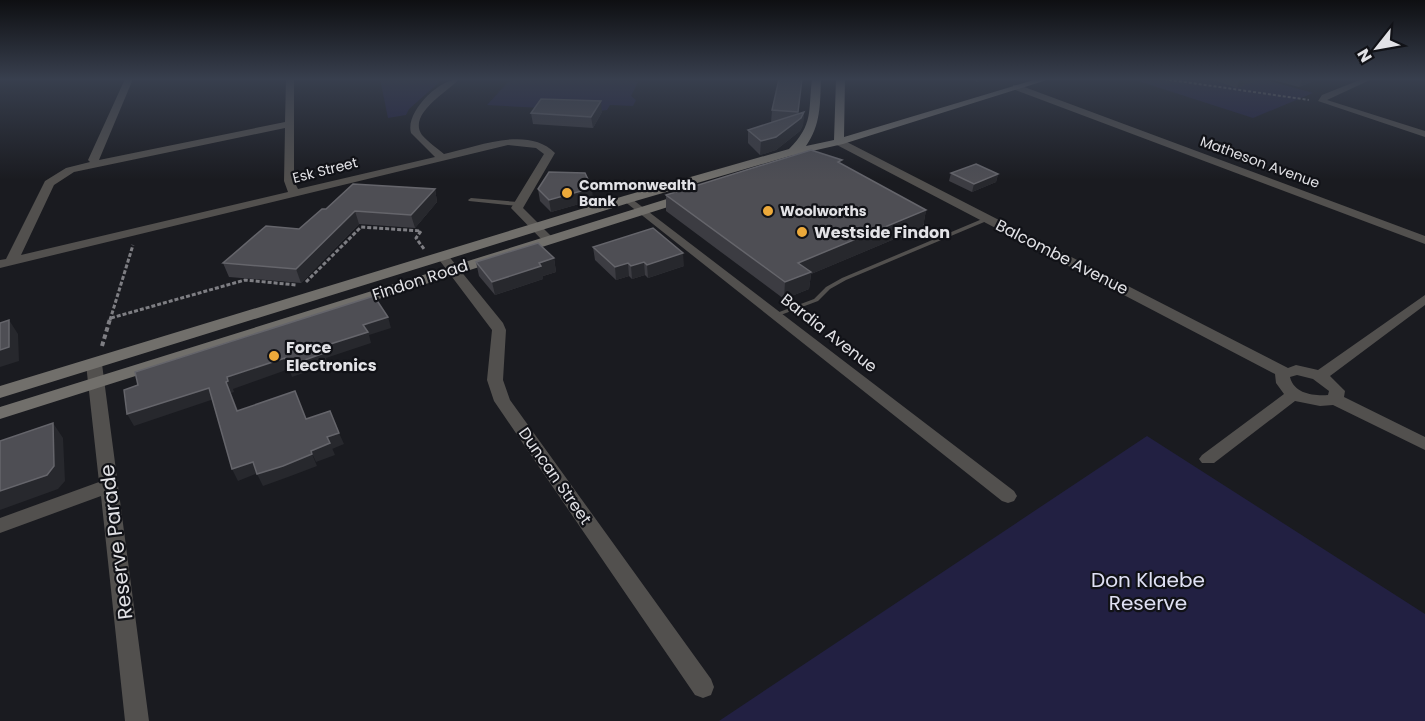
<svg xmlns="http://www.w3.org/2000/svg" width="1425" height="721" font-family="Poppins,sans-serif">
  <rect width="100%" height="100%" fill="#1a1b20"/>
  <!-- green -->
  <path fill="#222042" d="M380,79H443L409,109L406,115L388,118Z
    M511,79H621L638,82L631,96L636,100L633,106L610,105L607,110L599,111L487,105Z
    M1132,79H1263L1313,93L1253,118Z
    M1147,436L1425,614V721H719Z"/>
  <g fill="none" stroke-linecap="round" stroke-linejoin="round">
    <!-- path-far2 -->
    <path stroke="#7e7e83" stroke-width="2" stroke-dasharray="3 2" stroke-linecap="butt" d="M1164,79L1309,100"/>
    <!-- path-far1 -->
    <path stroke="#7e7e83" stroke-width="3" stroke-dasharray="4 2" stroke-linecap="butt" d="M901,237L926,227L920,224
      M306,282L361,227L421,231L416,238L424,249
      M111,318L245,280L296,285
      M110,320L133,245"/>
    <!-- path -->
    <path stroke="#7e7e83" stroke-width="4" stroke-dasharray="4.5 3" stroke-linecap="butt" d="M102,346L110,319"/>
    <!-- service -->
    <path fill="#52504e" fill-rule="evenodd" d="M471,198L518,202L521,204L518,206L469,201L468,200Z
      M987,217L990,219L989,220L846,280L830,289L818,301L778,316L776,317L773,315L774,314L814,299L826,287L842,278Z"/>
    <!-- minor -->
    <path fill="#52504e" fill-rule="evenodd" d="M125,79H133L99,160L285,122L286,79H294V181L298,189L435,157L411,133C405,112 439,79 459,79C449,91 407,114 422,135C428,142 437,148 444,154C476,147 528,125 555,153L523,208L554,239L548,243L544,242L511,208L544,154L536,148L508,145L0,268V260L6,259L45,181L66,168L90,162L88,160ZM285,128L284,181L288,192L21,255L54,185L74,172Z
      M1362,79H1372L1327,100L1425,131V137L1318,101L1322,95Z
      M1013,85H1019L1425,236V244L1013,89Z
      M835,140H843L1288,368L1296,365L1318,370L1425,295V305L1330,376L1345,391L1344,397L1425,437V450L1333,405L1320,406L1295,401L1214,463H1202L1199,459L1202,455L1284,394L1276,383L1275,374L835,144ZM1297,375L1313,379L1329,391L1328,395C1314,396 1294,394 1290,377Z
      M628,196L1014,491L1017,496L1014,501L1008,503L1002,501L624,201V197Z
      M443,253L447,254L503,323L506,330L503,380L510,400L711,679L714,687L711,695L703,698L695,695L494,401L487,380L492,330L437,257Z
      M94,359L102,364L149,721H125L101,496L0,533V518L99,482L86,364Z"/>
    <!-- secondary -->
    <path fill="#716f6b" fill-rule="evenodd" d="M812,79H821C820,103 821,125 806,146L834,140L836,79H845L844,137L1037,79H1050L843,144L790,156L632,202L0,398V386L624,196L789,149C814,124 808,111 812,79Z
      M686,193L692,197L690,200L0,419V407Z"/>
  </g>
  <!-- wall -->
  <path fill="#3c3c42" d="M630,79H649L648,80Z
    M802,79L798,114L804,112L803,125L800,131L776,150L760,155L748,143V130L771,123L772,110Z
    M969,79H988L977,82Z
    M1210,79H1260L1237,88Z
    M1269,79H1319L1299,87Z
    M602,112L593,128L533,124L531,113Z
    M841,164L926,210L923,227L811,274L809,289L784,299L666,211V195Z
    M951,173L998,174L996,182L972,192L949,181Z
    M435,189L437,202L415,228L359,224L301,283L229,277L223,263L299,229L326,209Z
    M538,189L593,200L551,212L540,201Z
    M593,247L684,266L648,278L645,275L632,279L629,276L616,280L595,260Z
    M554,258L556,272L543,276V279L495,295L479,276L476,262Z"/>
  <!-- shaded-wall -->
  <path fill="#27282d" d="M802,79L797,121L804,112L803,125L800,131L776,150L760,155L761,141L797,122Z
    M978,79H988L977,82Z
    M1245,79H1260L1237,88L1240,80Z
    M1305,79H1319L1299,87L1302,80Z
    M601,101L602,112L593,128L591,117Z
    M998,174L996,182L972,192L974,184Z
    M592,188L593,200L551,212L549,200Z
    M435,189L437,202L415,228L411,215Z
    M926,210L923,227L811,274L809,289L784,299L785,282L798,263Z
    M355,211L359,224L301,283L296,269Z
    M683,253L684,266L648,278L647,265Z
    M554,258L556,272L543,276V279L495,295L492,282Z
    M644,262L645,275L632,279L631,266Z
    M628,263L629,276L616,280L615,267Z
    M388,317L391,328L369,335L371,343L326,358L328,364L292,377L289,369L233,389L234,392L231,393L243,422L237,411L226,382L227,377L321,347L363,325Z
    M9,320L18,334L19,361L0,367V350Z
    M209,388L214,399L134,426L127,414Z
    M53,423L63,438L65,481L58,489L0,510V491Z
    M339,433L344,444L332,449L327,437Z
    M330,443L335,455L316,462L311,451Z
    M312,454L317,466L288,477L263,486L257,474Z
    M253,462L258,473L238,481L232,469Z"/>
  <!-- building -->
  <path fill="#4e4e54" stroke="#65656b" stroke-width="1.5" d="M779,79H802L798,112L772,110Z
    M541,99L601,101L591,117L531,113Z
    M804,112L801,118L776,137L761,141L748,130Z
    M811,150L842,160L838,162L926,210L798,263L811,272L785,282L666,195Z
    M976,164L998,174L974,184L951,173Z
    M549,172L585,173L592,188L549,200L538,189Z
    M353,184L435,189L411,215L355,211L296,269L223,263L266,226L299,229L322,209H326Z
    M653,228L683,253L647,265L644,262L631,266L628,263L615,267L593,247Z
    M538,243L554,258L539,263L541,266L492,282L476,262Z
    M374,296L388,317L363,325L368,332L321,347L324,353L288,366L285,358L227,377L228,381L226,382L237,411L295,391L306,419L330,411L339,433L327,437L330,443L311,451L312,454L283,466L257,474L253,462L232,469L209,388L127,414L124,390L138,385L135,372Z
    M9,320V347L0,350V323Z
    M53,423L54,466L47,475L0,491V441Z"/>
  <!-- sky -->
  <linearGradient id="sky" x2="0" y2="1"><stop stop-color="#0e0f12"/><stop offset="0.44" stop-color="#383f4e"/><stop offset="1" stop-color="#383f4e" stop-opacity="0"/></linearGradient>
  <rect width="1425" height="180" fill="url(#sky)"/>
  <!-- markers -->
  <g fill="#eca93a" stroke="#111217" stroke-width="2">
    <circle cx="567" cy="193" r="6"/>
    <circle cx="768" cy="211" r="6"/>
    <circle cx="802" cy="232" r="6"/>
    <circle cx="274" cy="356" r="6"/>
  </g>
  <g text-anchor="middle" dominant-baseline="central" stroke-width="4.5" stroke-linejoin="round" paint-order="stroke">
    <!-- far-street labels -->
    <g font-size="14" fill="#e2e2e6" stroke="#111217">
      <text transform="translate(1260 162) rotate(20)">Matheson Avenue</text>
      <text transform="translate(325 170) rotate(-14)">Esk Street</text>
    </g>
    <!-- far-poi labels -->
    <g font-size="14" font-weight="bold" fill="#e2e2e6" stroke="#111217" text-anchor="start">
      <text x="579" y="185">Commonwealth<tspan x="579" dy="16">Bank</tspan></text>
      <text x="780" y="211">Woolworths</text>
    </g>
    <!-- poi labels -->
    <g font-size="16" font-weight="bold" fill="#e2e2e6" stroke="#111217" text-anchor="start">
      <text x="814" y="232">Westside Findon</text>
      <text x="286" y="347">Force<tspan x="286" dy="18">Electronics</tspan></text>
    </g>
    <!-- street labels -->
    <g font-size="16" fill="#e2e2e6" stroke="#111217">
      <text transform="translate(1062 257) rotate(27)">Balcombe Avenue</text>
      <text transform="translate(420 280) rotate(-18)">Findon Road</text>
      <text transform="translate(829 333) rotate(38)">Bardia Avenue</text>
      <text transform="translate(555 476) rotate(55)">Duncan Street</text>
    </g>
    <!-- near-street labels -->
    <g font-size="20" fill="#e2e2e6" stroke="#111217">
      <text transform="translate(116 542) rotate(-97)">Reserve Parade</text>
    </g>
    <!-- near-park labels -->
    <g font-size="20" fill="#e0e1f4" stroke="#111217">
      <text x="1148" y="580">Don Klaebe<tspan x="1148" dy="23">Reserve</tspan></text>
    </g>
  </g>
  <!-- north arrow -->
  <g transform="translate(1377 48) rotate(239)" stroke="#111217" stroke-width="4.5" paint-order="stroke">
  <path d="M0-4.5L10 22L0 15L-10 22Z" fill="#e2e2e6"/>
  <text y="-9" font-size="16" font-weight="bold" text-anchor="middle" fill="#e2e2e6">N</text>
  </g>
</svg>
